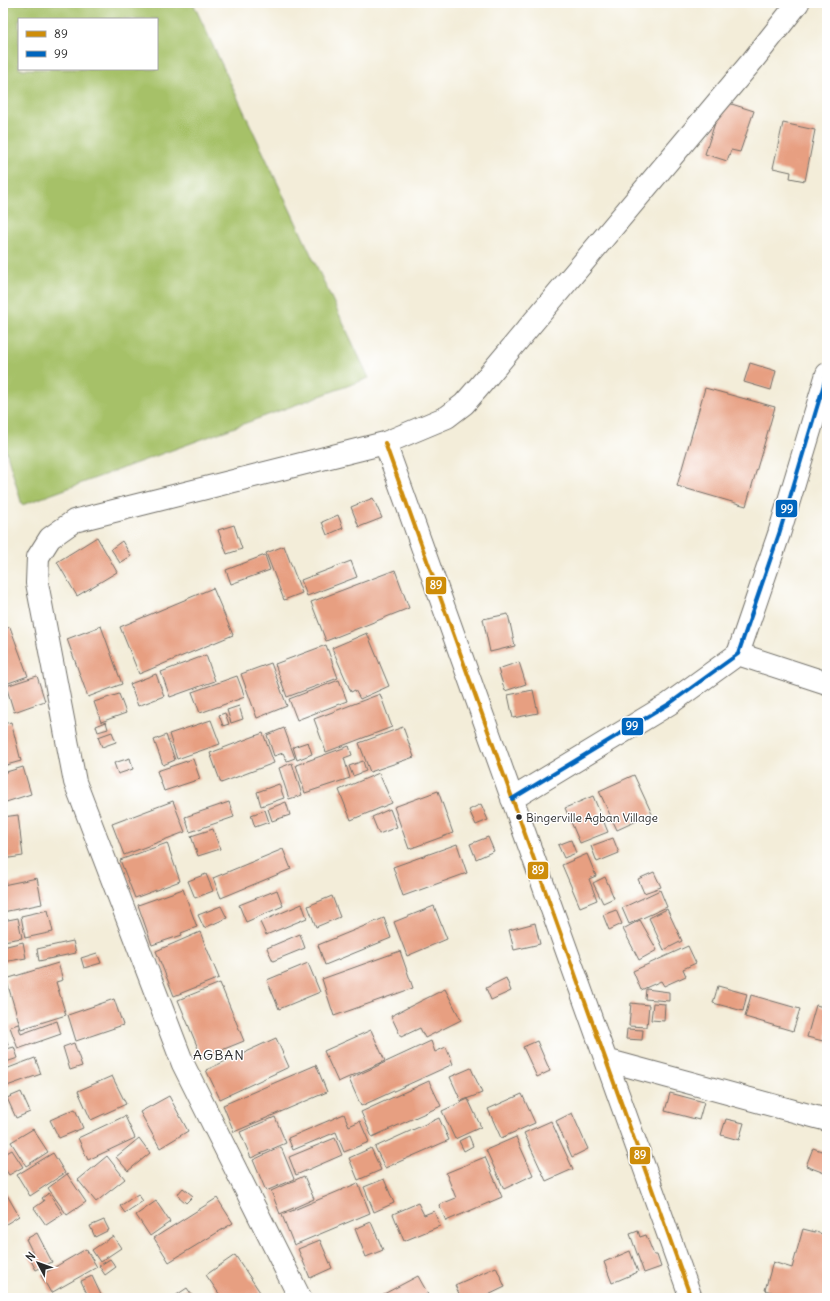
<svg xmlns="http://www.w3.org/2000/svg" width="830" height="1301" font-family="Delius,sans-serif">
  <rect width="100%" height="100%" fill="#fff"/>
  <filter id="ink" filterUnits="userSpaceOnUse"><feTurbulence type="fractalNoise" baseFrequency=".025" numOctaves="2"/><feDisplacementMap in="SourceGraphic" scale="8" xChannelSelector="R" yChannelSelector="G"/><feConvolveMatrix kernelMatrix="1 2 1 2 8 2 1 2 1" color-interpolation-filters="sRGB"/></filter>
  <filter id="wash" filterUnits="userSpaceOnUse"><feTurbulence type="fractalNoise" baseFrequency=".012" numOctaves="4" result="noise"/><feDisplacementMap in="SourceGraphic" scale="16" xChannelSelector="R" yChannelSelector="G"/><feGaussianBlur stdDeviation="0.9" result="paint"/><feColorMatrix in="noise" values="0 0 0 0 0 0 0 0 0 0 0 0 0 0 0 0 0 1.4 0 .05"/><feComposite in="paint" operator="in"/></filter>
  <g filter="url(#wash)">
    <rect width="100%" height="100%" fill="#f3edd9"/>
    <!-- green -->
    <path fill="#a6c168" stroke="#68764a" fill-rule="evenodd" d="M3,3H193L369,378L22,505L3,440ZM19,19H157V69H19Z"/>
    <g id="blocks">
      <!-- building -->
      <path fill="#e79f81" d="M722,101L754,111L740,152L731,150L727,161L705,154Z
        M783,123L815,130L805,181L790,178L791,172L773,168Z
        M750,363L776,371L771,390L744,382Z
        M705,388L775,407L746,506L677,486Z
        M373,498L382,518L359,527L351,507Z
        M338,515L343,528L327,535L322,522Z
        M234,525L242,549L227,554L218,530Z
        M97,537L117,572L77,596L57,562Z
        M122,541L131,556L120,563L111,549Z
        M284,546L302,593L284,600L266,553Z
        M265,555L270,570L231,584L226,570Z
        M351,561L357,577L307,596L301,580Z
        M395,570L409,608L326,641L311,602Z
        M213,588L233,635L139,674L120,627Z
        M508,614L515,646L490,652L483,619Z
        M101,626L122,684L88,697L67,639Z
        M10,627L28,676L3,685V630Z
        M367,633L389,686L360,699L355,690L351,692L332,648Z
        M326,645L338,678L287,697L275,664Z
        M206,655L215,681L170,697L161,672Z
        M519,662L526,684L505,691L498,669Z
        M271,663L287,706L257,718L241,674Z
        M156,674L164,696L138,706L130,684Z
        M37,676L45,701L14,712L6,686Z
        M237,676L245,697L200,713L192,692Z
        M339,680L347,701L297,720L289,699Z
        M533,690L538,713L513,718L508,695Z
        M119,694L126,713L101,722L94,702Z
        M380,694L392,727L326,752L314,719Z
        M239,706L243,719L231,723L227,710Z
        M225,713L229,724L223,726L219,715Z
        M211,720L220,744L177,759L169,734Z
        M11,722L21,761L3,766V724Z
        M106,722L108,729L98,732L96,726Z
        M403,727L414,757L370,772L359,743Z
        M284,728L295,758L287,761L283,753L274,756L267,735Z
        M112,732L116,742L102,747L98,737Z
        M263,733L274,763L221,783L210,753Z
        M166,735L175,760L163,765L154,740Z
        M308,742L312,754L297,760L293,747Z
        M349,746L352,755L344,758L350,778L305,793L296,765Z
        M130,758L133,769L118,774L114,763Z
        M193,759L200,779L164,791L157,771Z
        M363,761L366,771L353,776L349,766Z
        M292,763L302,795L289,799L279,768Z
        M23,767L31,794L3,803V773Z
        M379,773L392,803L351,820L339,790Z
        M634,775L652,814L617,830L599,791Z
        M279,784L284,798L261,806L257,792Z
        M438,791L453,833L409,849L394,807Z
        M593,796L608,832L580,843L565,808Z
        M173,801L185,832L124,855L112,824Z
        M229,802L234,817L190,832L185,817Z
        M286,802L290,815L272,821L268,809Z
        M481,804L488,820L476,825L469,810Z
        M390,809L397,827L379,834L372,817Z
        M265,810L269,822L255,827L251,815Z
        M18,815L23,856L3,859V817Z
        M213,829L220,849L198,856L191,836Z
        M488,837L494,851L476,859L470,844Z
        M613,838L619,853L597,862L591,846Z
        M571,840L576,853L564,858L558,845Z
        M167,843L180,881L135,898L120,860Z
        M457,844L467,873L403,896L393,867Z
        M283,849L291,869L221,898L213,878Z
        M587,854L596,876L589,879L597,900L580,907L562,865Z
        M654,872L661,887L644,893L638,879Z
        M206,874L213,891L195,898L188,881Z
        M605,877L614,898L603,903L593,883Z
        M37,878L42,904L3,912V885Z
        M183,889L197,927L181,933L182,935L152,945L138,905Z
        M277,890L283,906L246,922L239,905Z
        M660,890L667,907L629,924L622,908Z
        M332,896L340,917L316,927L308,906Z
        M302,904L307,918L266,935L260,922Z
        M221,906L227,918L204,928L198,915Z
        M434,906L447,939L407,956L394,922Z
        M667,909L682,941L664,950L649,918Z
        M48,910L53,932L25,938L21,916Z
        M616,910L622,924L609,930L603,915Z
        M18,918L22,938L3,941V921Z
        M384,918L391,938L325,965L318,945Z
        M640,920L657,950L639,960L623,929Z
        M535,923L540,944L514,950L509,930Z
        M200,932L219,978L174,996L156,951Z
        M300,934L305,948L273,961L267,948Z
        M73,941L76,953L39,961L37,949Z
        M23,942L26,958L3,962V947Z
        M688,946L696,963L683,969L686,976L664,986L661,981L641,990L633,971Z
        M400,951L413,988L334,1016L322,979Z
        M97,953L101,963L84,968L81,958Z
        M58,963L63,980L56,982L66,1015L21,1029L6,979Z
        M308,963L320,992L279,1009L267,980Z
        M506,978L511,991L491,1000L486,988Z
        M220,983L244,1041L202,1058L178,1000Z
        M718,986L747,994L743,1011L713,1003Z
        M445,989L461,1020L425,1038L420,1028L401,1037L391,1016Z
        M646,989L669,992V1001L645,999Z
        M751,995L800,1009L793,1031L745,1017Z
        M114,999L123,1025L76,1041L68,1015Z
        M631,1003L649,1005L647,1027L629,1026Z
        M653,1003L665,1004L664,1021L651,1020Z
        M816,1005L827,1008V1042L807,1037Z
        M57,1021L61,1034L18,1049L10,1027L18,1024L21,1034Z
        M627,1029L643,1030L642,1040L626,1039Z
        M371,1030L385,1061L338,1082L324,1051Z
        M3,1035H5L8,1045L3,1047Z
        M276,1038L289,1067L220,1099L206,1070Z
        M431,1041L435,1052L446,1047L453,1064L361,1106L349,1079Z
        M537,1041L550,1071L537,1077L523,1047Z
        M74,1043L82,1066L70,1070L63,1047Z
        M14,1047L18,1058L3,1063V1050Z
        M35,1058L41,1074L7,1086L3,1075V1070Z
        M316,1065L327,1092L234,1132L223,1105Z
        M471,1068L482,1093L461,1101L450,1077Z
        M112,1076L126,1104L91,1120L78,1091Z
        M429,1081L441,1106L372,1137L361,1112Z
        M21,1092L30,1112L16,1118L7,1098Z
        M670,1093L704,1102L699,1120L665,1111Z
        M522,1094L535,1123L501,1138L488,1109Z
        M169,1096L188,1131L160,1148L140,1112Z
        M468,1099L481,1127L455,1139L442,1111Z
        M75,1109L83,1128L59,1138L50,1120Z
        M572,1113L588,1149L572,1157L556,1121Z
        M344,1114L349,1126L360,1121L369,1142L344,1152L336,1132L293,1150L288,1138Z
        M125,1116L135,1138L88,1160L78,1138Z
        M275,1117L286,1143L251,1158L240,1132Z
        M439,1118L449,1140L385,1168L375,1147Z
        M726,1119L744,1123L739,1140L721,1135Z
        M551,1121L573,1169L546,1181L524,1133Z
        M33,1129L48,1152L26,1166L11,1142Z
        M469,1136L473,1146L464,1151L459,1141Z
        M516,1137L533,1175L504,1189L486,1150Z
        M139,1138L150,1153L128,1171L116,1157Z
        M335,1138L342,1155L296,1175L289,1157Z
        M281,1147L294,1179L266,1191L253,1160Z
        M371,1148L381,1170L358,1180L349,1158Z
        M813,1148L827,1153V1174L806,1166Z
        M12,1150L23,1167L9,1175L3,1166V1155Z
        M53,1153L65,1173L30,1196L17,1175Z
        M107,1156L125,1179L96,1202L78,1180Z
        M485,1157L502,1197L446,1221L439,1205L456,1198L446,1173Z
        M67,1174L86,1202L67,1215L48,1188Z
        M304,1176L314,1199L280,1214L271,1191Z
        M384,1179L394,1203L374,1212L364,1187Z
        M358,1183L370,1213L294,1245L282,1215Z
        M3,1188L19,1216L3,1226Z
        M183,1188L193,1196L186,1203L177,1195Z
        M49,1193L63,1214L46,1225L34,1208L44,1201L42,1198Z
        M138,1194L143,1201L125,1213L120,1206Z
        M217,1198L233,1223L169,1262L154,1238Z
        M156,1201L170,1222L150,1236L136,1215Z
        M418,1203L424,1215L434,1211L440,1226L404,1241L393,1214Z
        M104,1220L109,1230L95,1237L90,1226Z
        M371,1222L383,1250L366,1257L355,1229Z
        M803,1229L827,1235V1298H791L765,1290L773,1262L792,1268Z
        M638,1231L640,1237L646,1235L654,1255H657L661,1267L644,1273L630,1234Z
        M37,1233L52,1262L36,1270L28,1255L33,1253L26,1239Z
        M113,1236L121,1248L100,1262L92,1250Z
        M320,1240L332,1268L310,1278L298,1249Z
        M86,1249L97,1267L51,1293L41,1275Z
        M630,1251L638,1272L612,1283L604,1262Z
        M235,1255L264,1298H222L206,1275Z
        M110,1259L116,1267L105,1275L99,1266Z
        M496,1267L505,1287L482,1298H461L455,1285Z
        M92,1276L102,1297L99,1298H89L81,1281Z
        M418,1276L428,1294L419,1298H383L382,1295Z
        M187,1288L194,1298H172Z"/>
    </g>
  </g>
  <g filter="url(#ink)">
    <use href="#blocks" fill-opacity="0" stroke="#716f68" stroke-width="1"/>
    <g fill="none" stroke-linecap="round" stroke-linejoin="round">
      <!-- minor casing -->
      <g stroke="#716f68" stroke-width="24">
        <path id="minor" d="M385,443L691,1298
          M738,654L827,683
          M512,799L669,704L738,654L779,534L827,374
          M606,1060L827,1120
          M300,1298L183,1064L75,782L37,583L38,557L50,538L74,521L385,443L447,417L464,404L478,388L753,60L798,3"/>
      </g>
      <!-- minor -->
      <use href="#minor" stroke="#fff" stroke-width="22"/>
      <!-- bus-1 casing -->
      <g stroke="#fff" stroke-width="7">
        <path id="bus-1" d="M385,443L691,1298"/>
      </g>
      <!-- bus-2 casing -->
      <g stroke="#fff" stroke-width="7">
        <path id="bus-2" d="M512,799L669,704L738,654L779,534L827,374"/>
      </g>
      <!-- bus-1 -->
      <use href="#bus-1" stroke="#ce8d09" stroke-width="4"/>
      <!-- bus-2 -->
      <use href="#bus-2" stroke="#0065bd" stroke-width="4"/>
    </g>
  </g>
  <!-- markers -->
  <circle fill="#2b2b2b" stroke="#fff" stroke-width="1.5" cx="519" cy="817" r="3.5"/>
  <g text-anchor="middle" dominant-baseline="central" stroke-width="3" stroke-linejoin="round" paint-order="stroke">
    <!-- bus labels -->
    <g font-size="12" fill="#2b2b2b" stroke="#fff" text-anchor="start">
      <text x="526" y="817">Bingerville Agban Village</text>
    </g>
    <!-- neighbourhood labels -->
    <g font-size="14" letter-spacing="1" fill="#2b2b2b" stroke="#fff">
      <text x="219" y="1055">AGBAN</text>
    </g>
  </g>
  <g stroke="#fff" stroke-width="1.5">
    <rect x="775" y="499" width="23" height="19" rx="4" fill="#0065bd"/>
    <rect x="425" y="576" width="22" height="19" rx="4" fill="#ce8d09"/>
    <rect x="621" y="717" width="23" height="19" rx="4" fill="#0065bd"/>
    <rect x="527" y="861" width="22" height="19" rx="4" fill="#ce8d09"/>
    <rect x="629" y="1146" width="22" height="19" rx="4" fill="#ce8d09"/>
  </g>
  <g font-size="11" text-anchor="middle" font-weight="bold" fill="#fff">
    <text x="787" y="513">99</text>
    <text x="436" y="589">89</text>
    <text x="632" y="730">99</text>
    <text x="538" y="874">89</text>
    <text x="640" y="1159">89</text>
  </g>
  <!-- margin -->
  <rect width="830" height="1301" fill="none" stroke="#fff" stroke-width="16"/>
  <!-- legend -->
  <rect x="18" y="18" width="140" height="52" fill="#ffffff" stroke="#aaaaaa"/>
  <rect x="26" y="31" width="20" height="6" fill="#ce8d09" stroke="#aaaaaa"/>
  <text x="54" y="38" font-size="12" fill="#2b2b2b">89</text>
  <rect x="26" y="51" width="20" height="6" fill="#0065bd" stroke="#aaaaaa"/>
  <text x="54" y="58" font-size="12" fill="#2b2b2b">99</text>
  <!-- north arrow -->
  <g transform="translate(38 1263) rotate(311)" stroke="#ffffff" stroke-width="3" paint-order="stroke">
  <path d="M0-3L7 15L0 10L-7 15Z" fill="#2b2b2b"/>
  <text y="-6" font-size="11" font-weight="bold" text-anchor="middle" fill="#2b2b2b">N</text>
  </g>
</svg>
